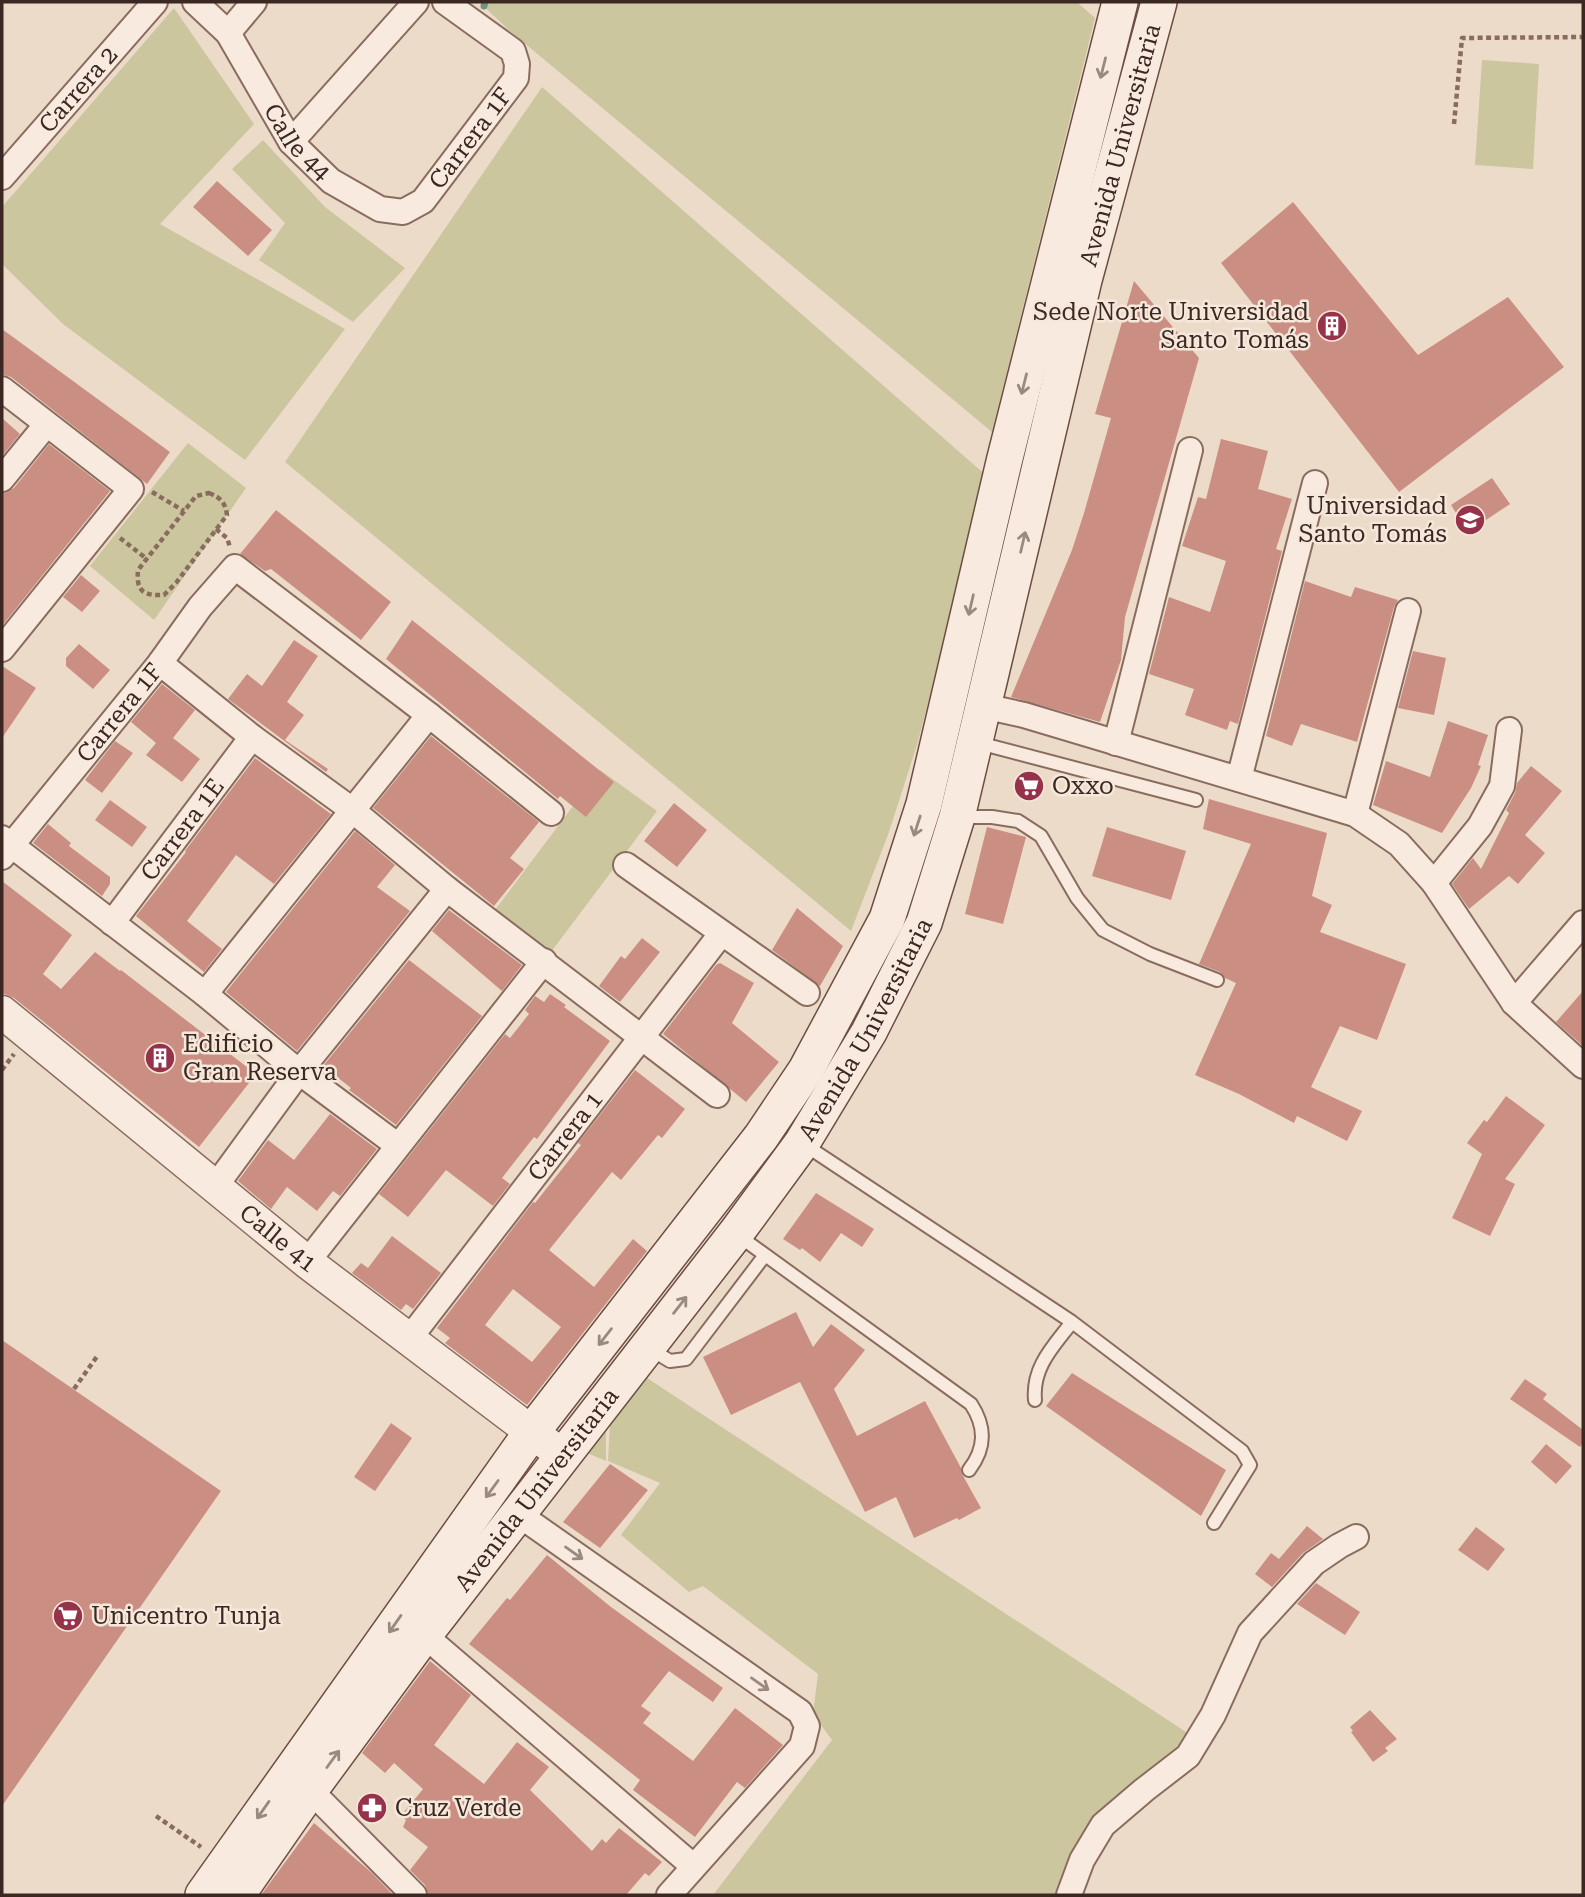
<svg xmlns="http://www.w3.org/2000/svg" width="1585" height="1897" font-family="'Roboto Serif',serif">
  <rect width="100%" height="100%" fill="#eddbca"/>
  <!-- green -->
  <path fill="#cbc69e" d="M479,2H1077L1095,18L992,432L511,32Z
    M174,8L254,124L160,224L345,329L245,460L63,324L2,264V207Z
    M1482,60L1539,64L1533,169L1475,165Z
    M542,87L988,477L917,745L888,835L851,931L285,462Z
    M263,140L325,207L405,268L353,322L259,260L285,223L232,169Z
    M188,443L246,488L154,620L90,566Z
    M600,770L657,811L548,956L492,914Z
    M647,1378L1189,1734L1177,1754L1154,1769L1063,1895H713L832,1740L813,1714L818,1674L703,1586L689,1592L621,1535L660,1483L608,1461L610,1423Z
    M606,1427V1461L587,1453Z"/>
  <g fill="none" stroke-linecap="round" stroke-linejoin="round">
    <!-- stream -->
    <path stroke="#719181" stroke-width="7" d="M484,6L485,2"/>
  </g>
  <!-- building -->
  <path fill="#ca8f82" fill-rule="evenodd" d="M217,181L272,230L248,256L193,207Z
    M1293,202L1418,355L1508,297L1564,367L1399,492L1221,263Z
    M1134,281L1199,358L1125,617L1121,660L1100,722L1011,697L1072,550L1084,513L1111,418L1095,414Z
    M2,329L170,452L147,484L11,377L2,374Z
    M2,418L20,434L2,456Z
    M1221,439L1268,451L1258,489L1292,499L1276,549L1282,551L1238,724L1230,721L1227,730L1185,715L1194,689L1149,674L1169,597L1210,612L1226,561L1182,546L1198,497L1206,499Z
    M49,444L110,491L2,626V494L14,488Z
    M1492,478L1510,504L1468,532L1451,505Z
    M276,510L391,602L361,640L271,569L265,571L240,554Z
    M81,575L100,591L82,612L63,597Z
    M1305,581L1351,597L1355,587L1398,600L1394,607L1357,742L1301,724L1292,746L1266,736Z
    M412,620L614,782L586,817L560,796L558,799L386,659Z
    M294,640L318,656L287,702L304,715L285,740L328,769L326,772L228,699L247,674L262,686Z
    M79,644L110,670L93,689L66,666V658Z
    M1413,651L1446,658L1434,715L1398,708Z
    M2,666L36,688L2,738Z
    M162,684L195,710L173,738L200,759L182,782L146,755L156,743L131,722Z
    M1448,721L1488,735L1478,765L1481,766L1471,788L1442,833L1373,805L1386,761L1430,777Z
    M431,736L539,822L510,858L524,869L494,906L373,808Z
    M115,741L133,753L102,793L85,780Z
    M255,758L331,814L274,884L236,855L187,921L222,949L204,972L136,916L186,852L185,851Z
    M1531,766L1562,791L1525,835L1545,853L1518,884L1509,876L1469,909L1452,884L1473,858L1481,869L1509,813L1506,810L1515,793L1517,783Z
    M1209,799L1327,833L1312,896L1332,905L1320,932L1406,964L1377,1040L1340,1026L1311,1087L1362,1111L1347,1141L1297,1116L1294,1123L1239,1094L1195,1075L1236,983L1225,978L1220,972L1199,964L1251,844L1203,829Z
    M110,800L147,827L132,847L95,820Z
    M674,803L707,830L677,867L644,841Z
    M48,824L71,843L69,846L110,877V884L102,896L33,843Z
    M987,827L1026,837L1003,924L965,914Z
    M1107,827L1186,851L1171,900L1092,876Z
    M355,831L395,865L377,887L410,911L297,1051L226,992Z
    M2,881L72,935L43,974L61,989L95,952L120,971L121,970L256,1074L199,1147L14,998L2,993Z
    M797,908L843,946L820,986L772,950Z
    M449,910L522,965L502,991L432,931Z
    M642,938L660,952L620,1002L599,986L621,956L625,959Z
    M409,960L482,1016L396,1125L349,1090L351,1088L323,1066Z
    M720,963L754,983L732,1023L779,1062L746,1102L663,1034L716,965Z
    M1583,991V1046L1556,1022Z
    M550,994L566,1005L564,1007L610,1041L537,1139L534,1137L502,1178L510,1184L493,1206L446,1170L408,1217L379,1194L505,1034L510,1038L529,1014L525,1010L535,996L544,1002Z
    M635,1070L685,1109L662,1138L658,1135L621,1180L612,1172L549,1250L594,1287L633,1239L647,1251L527,1405L445,1343L450,1338L437,1328L533,1202L535,1203L581,1145L578,1143ZM513,1289L561,1327L532,1362L485,1325Z
    M1506,1096L1545,1125L1505,1179L1515,1184L1490,1236L1452,1218L1482,1154L1467,1143L1484,1120L1487,1122Z
    M330,1114L377,1149L340,1196L333,1191L317,1211L287,1187L271,1209L238,1181L268,1140L294,1160Z
    M816,1193L874,1229L862,1247L841,1233L820,1262L802,1248L800,1250L783,1239Z
    M392,1236L441,1273L413,1309L406,1304L401,1310L352,1273L361,1263L368,1268Z
    M796,1312L813,1347L831,1324L865,1350L834,1389L857,1436L925,1401L961,1468L962,1474L981,1508L959,1520L957,1518L914,1538L896,1497L865,1512L800,1382L731,1415L703,1357Z
    M2,1340L221,1491L2,1806Z
    M1072,1373L1226,1470L1201,1516L1046,1406Z
    M1525,1379L1547,1394L1543,1399L1583,1430V1442L1580,1447L1510,1399Z
    M391,1423L412,1438L375,1491L354,1477Z
    M1546,1444L1572,1466L1556,1484L1531,1462Z
    M610,1464L648,1490L600,1548L563,1522Z
    M1307,1526L1323,1539L1303,1553L1272,1587L1255,1574L1271,1553L1279,1559Z
    M1476,1527L1505,1549L1488,1571L1458,1550Z
    M547,1555L611,1607L723,1688L713,1702L669,1671L641,1706L651,1713L643,1723L693,1761L735,1708L783,1745L745,1788L737,1782L695,1837L633,1790L640,1780L469,1644L507,1598L510,1600Z
    M1316,1583L1360,1612L1345,1635L1297,1604Z
    M430,1661L471,1695L434,1745L484,1784L517,1742L549,1767L530,1790L592,1851L602,1839L606,1843L619,1828L662,1862L649,1876L645,1873L626,1895H428L425,1885L410,1870L428,1847L403,1827L406,1820L401,1816L423,1789L394,1763L385,1773L362,1753Z
    M1370,1710L1397,1739L1385,1748L1388,1751L1373,1762L1351,1732L1353,1731L1350,1727Z
    M314,1823L372,1873L393,1895H261Z"/>
  <g fill="none" stroke-linecap="round" stroke-linejoin="round">
    <!-- service casing -->
    <g stroke="#8a6c5f" stroke-width="16">
      <path id="service" d="M975,742L1196,800
        M961,817H992L1018,821L1041,836L1077,898L1103,930L1150,954L1217,980
        M805,1145L1072,1322L1242,1451L1250,1465L1214,1523
        M739,1236L971,1404C986,1427 986,1448 969,1470
        M650,1349L670,1361L686,1359L765,1255
        M1035,1400C1032,1367 1053,1347 1072,1322"/>
    </g>
    <!-- minor casing -->
    <g stroke="#8a6c5f" stroke-width="28">
      <g id="minor">
        <path id="s1" d="M195,2L228,33L291,142L331,181L380,209L403,212L423,201L516,78L517,64L513,51L445,2"/>
        <path d="M228,33L254,2"/>
        <path d="M291,142L416,2"/>
        <path id="s2" d="M2,177L155,2"/>
        <path d="M2,389L131,489L2,649"/>
        <path d="M2,479L46,425"/>
        <path d="M160,663L252,737L351,809L447,889L717,1095"/>
        <path d="M984,703L988,707L1024,715L1355,814L1399,844L1434,883L1514,1003L1583,1066"/>
        <path d="M1116,743L1190,450"/>
        <path d="M1239,779L1315,483"/>
        <path d="M1355,814L1408,611"/>
        <path d="M2,838L205,994L299,1072L397,1145"/>
        <path id="s3" d="M2,857L160,663L200,607L235,567L429,715L551,813"/>
        <path d="M626,865L807,993"/>
        <path d="M1434,883L1480,826L1502,786L1509,730"/>
        <path id="s4" d="M112,923L252,737"/>
        <path d="M205,994L429,715"/>
        <path d="M1514,1003L1583,923"/>
        <path d="M215,1187L299,1072L447,889"/>
        <path d="M307,1262L544,961"/>
        <path id="s5" d="M409,1339L721,934"/>
        <path d="M518,1514L800,1712L807,1726L802,1746L669,1895"/>
        <path d="M424,1635L693,1866"/>
        <path d="M310,1790L414,1895"/>
        <path d="M1069,1895L1082,1860L1103,1825L1144,1790L1188,1756L1213,1715L1250,1633L1314,1563L1339,1546L1356,1537"/>
      </g>
    </g>
    <!-- tertiary casing -->
    <g stroke="#8a6c5f" stroke-width="35">
      <g id="tertiary">
        <path id="s6" d="M2,1012L307,1262L562,1455"/>
      </g>
    </g>
    <!-- secondary casing -->
    <g stroke="#6c4d42" stroke-width="38">
      <g id="secondary">
        <path d="M203,1895L531,1433L761,1137L806,1070L887,919L924,804L1004,462L1120,2"/>
        <path id="s7" d="M237,1895L310,1790L424,1635L736,1233L802,1143L869,1032L924,923L957,817L1084,280L1159,2"/>
      </g>
    </g>
    <!-- path -->
    <path stroke="#8a6c5f" stroke-width="4.5" stroke-dasharray="5 3.5" stroke-linecap="butt" d="M1454,124L1462,38L1583,37
      M152,492L184,511
      M209,493C221,498 225,502 227,515L176,583L164,595C143,596 136,591 138,570L196,496Z
      M216,529L227,538L230,547
      M120,538L147,559
      M2,1070L14,1054
      M74,1389L98,1355
      M156,1816L201,1847"/>
    <!-- service -->
    <use href="#service" stroke="#f8eade" stroke-width="12"/>
    <!-- minor -->
    <use href="#minor" stroke="#f8eade" stroke-width="24"/>
    <!-- tertiary -->
    <use href="#tertiary" stroke="#f8eade" stroke-width="32"/>
    <!-- secondary -->
    <use href="#secondary" stroke="#f8eade" stroke-width="35"/>
  </g>
  <!-- one-way arrows -->
  <defs><path id="oneway-shaft" d="M-6 0H5M1.5-3L5.5 0L1.5 3" fill="none" stroke-width="1.6" stroke-linecap="round" stroke-linejoin="round" transform="scale(1.75)"/></defs>
  <g stroke="#9a8980">
    <use href="#oneway-shaft" transform="translate(1103 68) rotate(104)"/>
    <use href="#oneway-shaft" transform="translate(1024 384) rotate(104)"/>
    <use href="#oneway-shaft" transform="translate(1023 542) rotate(-77)"/>
    <use href="#oneway-shaft" transform="translate(971 605) rotate(103)"/>
    <use href="#oneway-shaft" transform="translate(917 826) rotate(108)"/>
    <use href="#oneway-shaft" transform="translate(680 1305) rotate(-52)"/>
    <use href="#oneway-shaft" transform="translate(605 1337) rotate(128)"/>
    <use href="#oneway-shaft" transform="translate(492 1489) rotate(126)"/>
    <use href="#oneway-shaft" transform="translate(574 1553) rotate(35)"/>
    <use href="#oneway-shaft" transform="translate(395 1624) rotate(125)"/>
    <use href="#oneway-shaft" transform="translate(760 1684) rotate(35)"/>
    <use href="#oneway-shaft" transform="translate(333 1759) rotate(-54)"/>
    <use href="#oneway-shaft" transform="translate(263 1810) rotate(125)"/>
  </g>
  <!-- icons -->
  <defs>
    <g id="building-disc" transform="scale(1.575)"><circle r="9.5" fill="#96324a" stroke="#f5e7da"/><path d="M-4-6H4V6H1V3H-1V6H-4ZM-2.5-4.3h1.7v1.8h-1.7ZM.8-4.3h1.7v1.8H.8ZM-2.5-1h1.7V.8h-1.7ZM.8-1h1.7V.8H.8Z" fill="#fff"/></g>
    <g id="university-disc" transform="scale(1.575)"><circle r="9.5" fill="#96324a" stroke="#f5e7da"/><path d="M0-5L7-2L0 1L-7-2ZM-4 1L0 2.5L4 1V4Q0 6-4 4Z" fill="#fff"/></g>
    <g id="supermarket-disc" transform="scale(1.575)"><circle r="9.5" fill="#96324a" stroke="#f5e7da"/><path d="M-6-5.5h2.5l.6 2H6L4.5 2H-2.5L-4.4-4H-6ZM-1.5 3.2a1.3 1.3 0 1 0 .1 0ZM3 3.2a1.3 1.3 0 1 0 .1 0Z" fill="#fff"/></g>
    <g id="pharmacy-disc" transform="scale(1.575)"><circle r="9.5" fill="#96324a" stroke="#f5e7da"/><path d="M-2-6h4v4h4v4h-4v4h-4v-4h-4v-4h4Z" fill="#fff"/></g>
  </defs>
  <g fill-rule="evenodd">
    <use href="#building-disc" x="1332" y="326"/>
    <use href="#university-disc" x="1470" y="520"/>
    <use href="#supermarket-disc" x="1029" y="786"/>
    <use href="#building-disc" x="160" y="1058"/>
    <use href="#supermarket-disc" x="68" y="1616"/>
    <use href="#pharmacy-disc" x="372" y="1808"/>
  </g>
  <g text-anchor="middle" dominant-baseline="central" stroke-width="5" stroke-linejoin="round" paint-order="stroke">
    <!-- street labels -->
    <g font-size="24" fill="#3b2822" stroke="#f5e7da">
      <text stroke="none"><textPath href="#s2" startOffset="116">Carrera 2</textPath></text>
      <text stroke="none"><textPath href="#s1" startOffset="408">Carrera 1F</textPath></text>
      <text stroke="none"><textPath href="#s1" startOffset="175">Calle 44</textPath></text>
      <text stroke="none"><textPath href="#s7" startOffset="1995">Avenida Universitaria</textPath></text>
      <text stroke="none"><textPath href="#s3" startOffset="186">Carrera 1F</textPath></text>
      <text stroke="none"><textPath href="#s4" startOffset="117">Carrera 1E</textPath></text>
      <text stroke="none"><textPath href="#s7" startOffset="1071">Avenida Universitaria</textPath></text>
      <text stroke="none"><textPath href="#s5" startOffset="256">Carrera 1</textPath></text>
      <text stroke="none"><textPath href="#s6" startOffset="357">Calle 41</textPath></text>
      <text stroke="none"><textPath href="#s7" startOffset="504">Avenida Universitaria</textPath></text>
    </g>
    <!-- poi labels -->
    <g font-size="24" fill="#3b2822" stroke="#f5e7da" text-anchor="start">
      <text x="1309" y="312" text-anchor="end">Sede Norte Universidad<tspan x="1309" dy="28">Santo Tomás</tspan></text>
      <text x="1447" y="506" text-anchor="end">Universidad<tspan x="1447" dy="28">Santo Tomás</tspan></text>
      <text x="1052" y="786">Oxxo</text>
      <text x="183" y="1044">Edificio<tspan x="183" dy="28">Gran Reserva</tspan></text>
      <text x="91" y="1616">Unicentro Tunja</text>
      <text x="395" y="1808">Cruz Verde</text>
    </g>
  </g>
  <!-- border -->
  <rect width="1585" height="1897" fill="none" stroke="#3b2822" stroke-width="7"/>
</svg>
